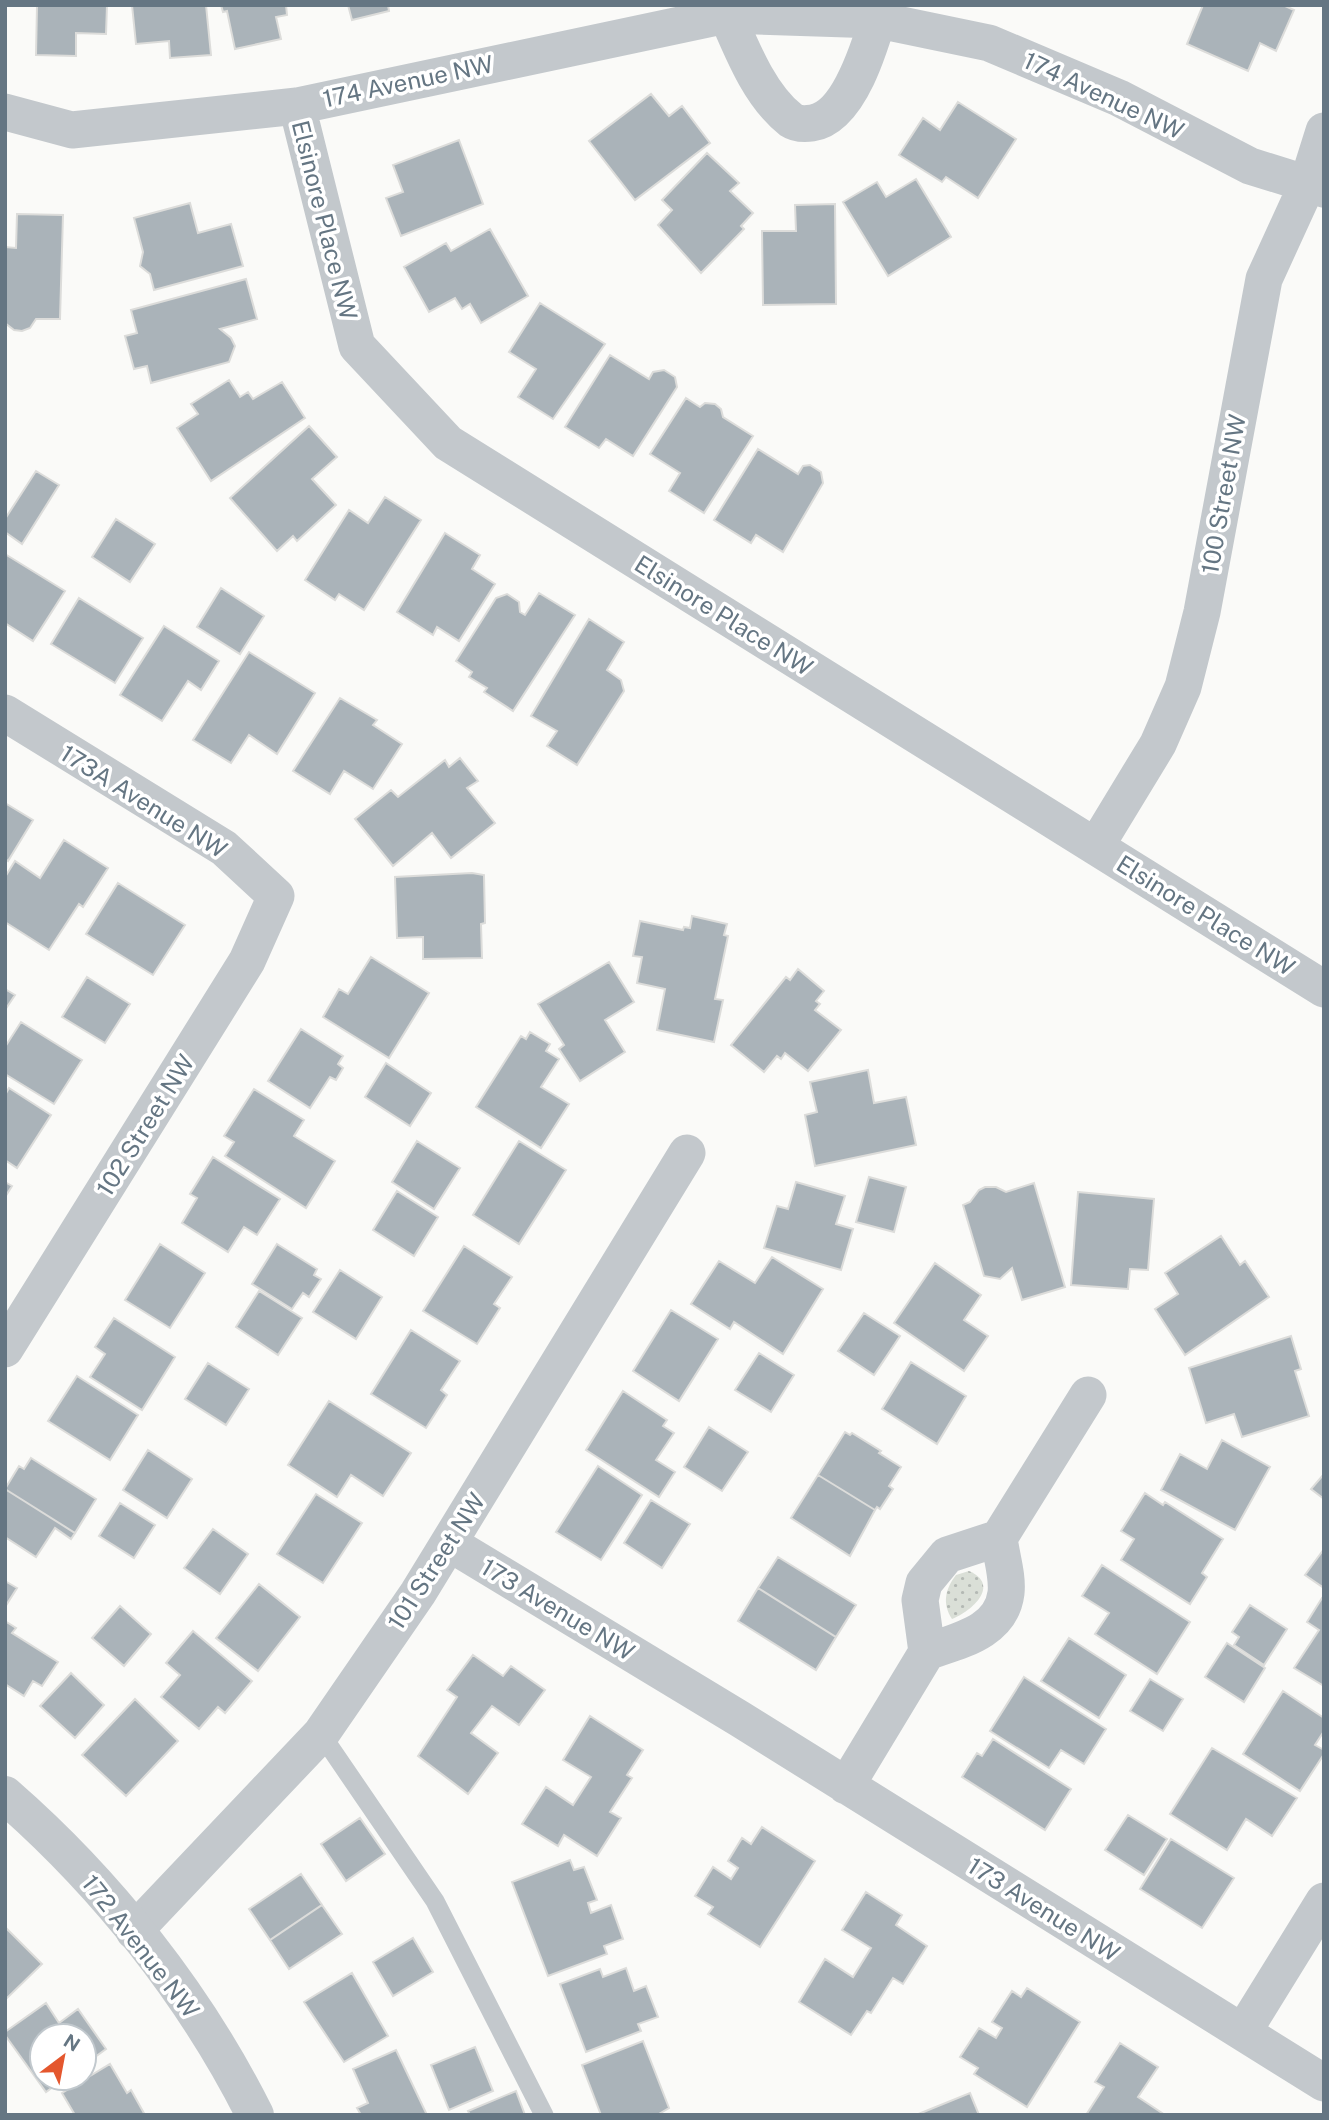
<svg xmlns="http://www.w3.org/2000/svg" width="1329" height="2120" font-family="'Public Sans',sans-serif">
  <defs>
    <pattern id="green-dots" width="8" height="8" patternUnits="userSpaceOnUse" patternTransform="scale(1.75)"><rect width="8" height="8" fill="#dadfd7"/><path d="M2 2h.1M6 6h.1" fill="none" stroke="#b4b9b4" stroke-width="1.8" stroke-linecap="round"/></pattern>
  </defs>
  <rect width="100%" height="100%" fill="#fafaf8"/>
  <!-- green -->
  <path fill="url(#green-dots)" d="M969,1571C1001,1585 972,1611 952,1619C942,1604 945,1589 956,1575Z"/>
  <!-- building -->
  <path fill="#aab3b9" stroke="#dcdcda" stroke-width="2" d="M107,5L106,34L76,33V56L36,55L37,6Z
    M132,5H206L211,55L170,58L169,41L136,44Z
    M221,5H286L287,15L276,17L281,39L235,49L227,11L223,12Z
    M348,5H388L389,11L352,20Z
    M1203,5H1283L1294,10L1276,51L1260,43L1248,71L1187,44Z
    M651,94L669,116L682,106L710,143L635,200L589,141Z
    M958,102L1016,139L978,198L946,177L942,182L899,155L923,118L940,130Z
    M459,140L483,204L401,236L386,198L403,192L393,165Z
    M707,153L739,183L730,191L753,213L741,226L744,229L701,273L658,225L672,210L662,200Z
    M916,179L951,237L888,276L843,202L877,182L886,197Z
    M190,203L198,233L231,224L243,266L154,290L150,274L140,266L143,252L134,218Z
    M835,204L836,304L763,305L762,231H796L795,205Z
    M17,214L63,215L60,319H36L30,328L22,331L14,330L5,323V247L16,248Z
    M490,229L528,296L481,323L470,304L462,309L455,298L429,312L404,267L446,243L451,251Z
    M246,279L257,319L220,329L231,338L235,346L229,362L151,383L147,366L134,369L125,336L137,333L131,310Z
    M540,303L605,344L553,419L518,397L536,369L509,352Z
    M610,355L649,379L653,372L664,370L675,377L677,387L633,456L606,439L599,448L565,427Z
    M229,380L240,397L248,392L253,399L282,382L305,418L211,481L177,428L198,414L191,404Z
    M686,398L700,407L705,403L715,404L721,409L723,417L753,436L704,513L669,491L680,473L650,454Z
    M309,426L337,457L312,479L336,505L297,541L293,536L277,551L230,498Z
    M758,449L798,474L803,466L810,465L821,472L823,483L783,552L756,535L751,543L714,520Z
    M36,471L59,485L22,544L5,532V519Z
    M385,497L421,520L364,610L339,594L335,600L305,580L349,510L368,523Z
    M116,519L155,544L130,582L92,557Z
    M445,533L480,555L472,569L495,584L459,641L437,627L433,635L397,612Z
    M5,554L65,591L33,641L5,623Z
    M221,588L264,616L240,654L197,627Z
    M539,593L575,615L513,711L484,692L487,688L469,677L472,672L456,661L496,598L507,594L519,602L520,612L525,615Z
    M79,598L143,638L115,683L51,644Z
    M589,619L624,642L607,670L621,680L624,691L577,765L547,746L557,731L531,716Z
    M164,626L219,661L201,690L188,681L162,721L120,695Z
    M249,652L315,693L277,754L249,735L231,763L193,740Z
    M340,698L377,720L373,725L402,744L373,789L344,771L330,794L293,771Z
    M460,758L478,781L467,788L495,823L451,858L432,833L393,866L355,819L391,790L398,797L445,760L449,767Z
    M5,803L33,820L8,861L5,859Z
    M64,840L108,868L83,907L79,904L49,950L5,922V877L15,861L40,878Z
    M472,873L484,875L485,923L481,924L482,958L423,959V937L397,938L395,877Z
    M118,883L185,925L153,975L86,934Z
    M692,916L727,924L724,935L728,936L715,999L723,1000L714,1042L657,1030L665,989L637,983L642,957L633,956L640,921L683,930L684,927L690,928Z
    M371,957L429,993L389,1058L323,1017L339,989L348,994Z
    M609,962L634,1002L605,1020L625,1052L580,1081L559,1049L564,1045L538,1004Z
    M798,969L824,991L816,1001L820,1004L815,1010L841,1030L808,1071L785,1053L781,1059L777,1056L764,1072L731,1045L786,977L790,980Z
    M87,977L130,1004L105,1043L62,1017Z
    M5,989L15,995L5,1010Z
    M21,1022L82,1060L54,1104L5,1074V1047Z
    M301,1029L343,1056L338,1064L343,1068L336,1080L330,1077L310,1108L268,1081Z
    M530,1032L550,1044L546,1051L559,1059L541,1087L569,1104L541,1148L476,1107L521,1036L526,1039Z
    M386,1063L431,1093L410,1126L365,1097Z
    M868,1070L874,1103L906,1097L916,1145L815,1166L805,1115L817,1112L810,1082Z
    M9,1088L51,1115L17,1168L5,1160V1095Z
    M254,1089L304,1120L294,1136L335,1161L306,1208L225,1156L234,1142L224,1136Z
    M417,1141L460,1168L434,1209L392,1182Z
    M519,1141L566,1170L519,1244L473,1215Z
    M213,1157L280,1199L257,1235L244,1227L228,1252L182,1223L197,1198L190,1194Z
    M869,1177L906,1187L894,1232L856,1222Z
    M5,1182L12,1186L5,1197Z
    M796,1182L845,1196L836,1224L853,1229L841,1270L764,1248L777,1206L788,1209Z
    M1034,1183L1065,1287L1022,1300L1012,1268L1000,1279L984,1276L963,1205L970,1202L979,1190L985,1187H996L1006,1192Z
    M397,1191L438,1217L414,1256L373,1230Z
    M1078,1192L1154,1199L1148,1270L1130,1269L1128,1289L1071,1285Z
    M1221,1236L1240,1265L1245,1261L1269,1297L1185,1355L1155,1309L1178,1294L1165,1273Z
    M160,1244L205,1273L170,1328L125,1300Z
    M277,1244L317,1269L314,1275L321,1279L309,1297L303,1293L292,1309L252,1284Z
    M464,1246L512,1277L494,1304L500,1308L477,1344L423,1311Z
    M772,1257L823,1289L783,1354L734,1322L730,1329L691,1304L719,1261L755,1283Z
    M935,1263L981,1295L964,1320L988,1336L964,1371L894,1323Z
    M340,1270L382,1297L356,1339L313,1312Z
    M259,1291L302,1318L278,1355L236,1327Z
    M671,1310L718,1339L679,1401L633,1371Z
    M864,1313L900,1336L874,1375L838,1351Z
    M114,1318L175,1357L142,1410L90,1377L105,1354L95,1347Z
    M411,1330L460,1361L441,1390L447,1395L426,1428L371,1394Z
    M1291,1336L1301,1369L1295,1371L1309,1416L1242,1437L1234,1414L1206,1423L1189,1368Z
    M759,1353L794,1375L771,1412L735,1390Z
    M911,1362L966,1396L937,1444L882,1409Z
    M208,1363L249,1389L226,1425L185,1399Z
    M77,1376L138,1415L110,1460L48,1421Z
    M623,1391L667,1420L663,1426L674,1433L656,1460L675,1472L659,1497L586,1450Z
    M329,1401L411,1453L383,1496L351,1475L337,1497L288,1465Z
    M709,1427L748,1452L722,1491L684,1467Z
    M845,1432L850,1435L852,1433L881,1451L879,1453L901,1467L889,1486L893,1489L880,1509L877,1507L875,1510L818,1475Z
    M1222,1440L1270,1467L1235,1530L1161,1490L1180,1454L1207,1469Z
    M148,1450L192,1479L167,1518L123,1490Z
    M31,1458L96,1499L75,1533L5,1489L19,1466L24,1469Z
    M598,1466L642,1495L601,1560L556,1532Z
    M1324,1474V1499L1311,1489Z
    M818,1475L875,1510L850,1556L791,1518Z
    M5,1489L75,1533L71,1539L55,1528L36,1557L5,1537Z
    M1145,1493L1163,1505L1165,1502L1223,1539L1202,1573L1207,1577L1190,1604L1121,1560L1134,1539L1121,1531Z
    M316,1494L362,1523L323,1583L277,1554Z
    M651,1500L690,1524L662,1568L624,1543Z
    M120,1503L155,1525L134,1558L99,1536Z
    M213,1529L248,1554L220,1594L184,1568Z
    M1324,1549V1588L1305,1575Z
    M778,1557L856,1605L836,1637L758,1588Z
    M1102,1565L1190,1622L1157,1674L1095,1634L1109,1613L1082,1596Z
    M5,1581L17,1588L5,1607Z
    M259,1584L300,1617L258,1671L216,1638Z
    M758,1588L836,1637L816,1670L738,1621Z
    M1322,1598L1324,1599V1686L1294,1668L1319,1630L1307,1622Z
    M1250,1605L1287,1629L1264,1665L1234,1645L1239,1637L1232,1632Z
    M120,1606L151,1634L124,1666L92,1638Z
    M5,1621L16,1628L12,1633L58,1662L42,1686L33,1681L24,1696L5,1684Z
    M193,1631L252,1681L225,1713L218,1707L199,1729L161,1697L180,1675L166,1663Z
    M1069,1638L1126,1675L1099,1718L1041,1681Z
    M1227,1643L1265,1668L1244,1702L1205,1677Z
    M473,1655L503,1676L511,1666L545,1690L519,1725L492,1706L471,1733L498,1753L468,1794L418,1756L457,1697L447,1690Z
    M71,1673L104,1705L75,1738L40,1706Z
    M1024,1677L1106,1729L1084,1764L1061,1750L1049,1768L990,1731Z
    M1150,1679L1183,1699L1163,1731L1130,1711Z
    M1283,1691L1324,1718V1731L1315,1745L1324,1750V1754L1300,1791L1243,1754Z
    M135,1699L178,1741L126,1796L82,1755Z
    M590,1716L643,1750L627,1775L632,1778L610,1812L621,1818L597,1856L564,1835L558,1846L522,1824L546,1787L573,1805L591,1777L563,1760Z
    M993,1739L1071,1789L1045,1830L962,1777L977,1753L982,1756Z
    M1212,1748L1297,1798L1272,1836L1246,1819L1227,1850L1170,1814Z
    M1128,1815L1167,1839L1144,1875L1105,1850Z
    M360,1818L385,1854L346,1881L321,1844Z
    M762,1827L815,1861L760,1947L708,1914L713,1907L695,1896L713,1867L731,1879L738,1868L728,1861L742,1838L751,1844Z
    M1171,1839L1234,1878L1202,1928L1140,1889Z
    M570,1860L574,1870L584,1867L597,1900L588,1903L591,1913L611,1905L623,1939L604,1946L607,1954L548,1976L512,1882Z
    M301,1874L322,1905L270,1940L249,1909Z
    M866,1892L902,1915L896,1925L927,1946L903,1984L893,1978L871,2013L867,2011L851,2035L799,2002L825,1959L853,1977L871,1948L842,1930Z
    M322,1905L342,1934L289,1969L270,1940Z
    M5,1927L42,1964L5,2000Z
    M413,1938L433,1972L393,1996L373,1962Z
    M626,1968L634,1991L646,1986L658,2017L638,2024L641,2031L586,2052L560,1984L600,1969L603,1977Z
    M352,1973L388,2036L344,2062L304,2002Z
    M1027,1988L1080,2022L1027,2107L974,2074L978,2068L960,2057L979,2028L996,2038L1002,2028L992,2022L1012,1991L1021,1997Z
    M46,2003L59,2023L78,2009L106,2049L84,2065V2036H42V2078H65L46,2092L5,2035V2032Z
    M643,2041L669,2108L657,2115H601L582,2065Z
    M1120,2043L1158,2067L1138,2097L1165,2115H1086L1104,2087L1095,2082Z
    M475,2047L493,2091L449,2110L431,2065Z
    M396,2050L427,2115H361L357,2108L368,2103L353,2069Z
    M110,2064L127,2093L131,2090L145,2115H75L62,2093Z
    M516,2091L525,2115H470L468,2111Z
    M970,2093L979,2115H916Z"/>
  <g fill="none" stroke-linecap="round" stroke-linejoin="round">
    <!-- service -->
    <path stroke="#c3c8cc" stroke-width="19" d="M321,1734L435,1901L544,2115"/>
    <!-- minor -->
    <path stroke="#c3c8cc" stroke-width="37" d="M727,15C742,50 760,96 791,120C797,124 805,124 812,123C851,117 872,40 882,5
      M297,106L357,346L448,443L1324,989
      M5,112L72,130L297,106L727,15L878,20L989,43L1119,98L1250,166L1324,189
      M5,713L224,848L276,896L247,961L5,1349
      M1096,846L1158,744L1183,687L1202,612L1264,279L1307,185L1324,131
      M449,1543L740,1719L1324,2083
      M927,1652C957,1641 1001,1633 1006,1593C1008,1576 1001,1555 999,1538
      M846,1786L927,1652L920,1600L924,1583L947,1555L999,1538L1088,1395
      M134,1931L321,1734L418,1593L687,1153
      M1243,2032L1324,1901"/>
    <!-- tertiary -->
    <path stroke="#c3c8cc" stroke-width="38" d="M5,1795C106,1883 195,1995 255,2115"/>
  </g>
  <g text-anchor="middle" dominant-baseline="central" stroke-width="7" stroke-linejoin="round" paint-order="stroke">
    <!-- street labels -->
    <g font-size="24" fill="#657683" stroke="#fff">
      <text transform="translate(408 81) rotate(-12)">174 Avenue NW</text>
      <text transform="translate(1104 95) rotate(25)">174 Avenue NW</text>
      <text transform="translate(325 220) rotate(76)">Elsinore Place NW</text>
      <text transform="translate(1223 494) rotate(-80)">100 Street NW</text>
      <text transform="translate(724 615) rotate(32)">Elsinore Place NW</text>
      <text transform="translate(144 801) rotate(32)">173A Avenue NW</text>
      <text transform="translate(1206 915) rotate(32)">Elsinore Place NW</text>
      <text transform="translate(145 1125) rotate(-58)">102 Street NW</text>
      <text transform="translate(436 1561) rotate(-57)">101 Street NW</text>
      <text transform="translate(558 1609) rotate(31)">173 Avenue NW</text>
      <text transform="translate(1044 1909) rotate(32)">173 Avenue NW</text>
      <text transform="translate(141 1946) rotate(52)">172 Avenue NW</text>
    </g>
  </g>
  <!-- border -->
  <rect width="1329" height="2120" fill="none" stroke="#657683" stroke-width="14"/>
  <!-- north arrow -->
  <g transform="translate(63 2057) rotate(32)"><circle r="33" fill="#ffffff" stroke="#c1c8cd" stroke-width="2"/>
  <path d="M0-5L12 26L0 18L-12 26Z" fill="#e4572e"/>
  <text y="-10" font-size="19" font-weight="bold" text-anchor="middle" fill="#657683">N</text>
  </g>
</svg>
